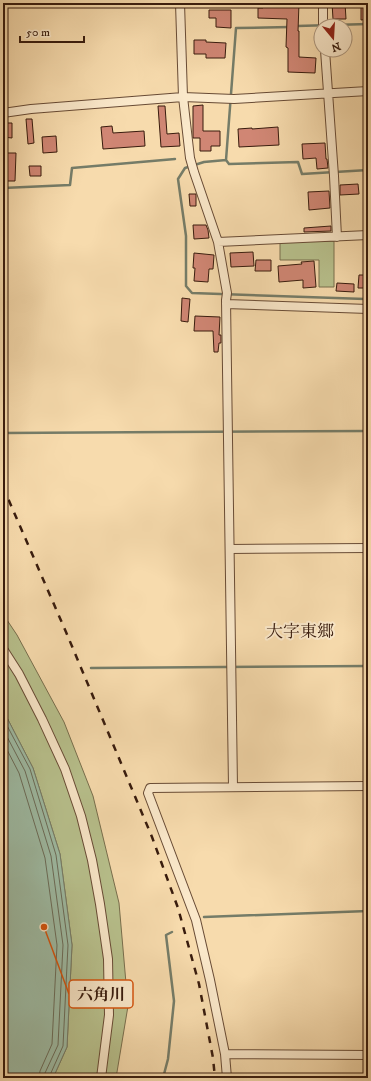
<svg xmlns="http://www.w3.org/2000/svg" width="371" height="1081" font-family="'IM FELL DW Pica','Noto Serif JP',serif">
  <rect width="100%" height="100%" fill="#f7dbad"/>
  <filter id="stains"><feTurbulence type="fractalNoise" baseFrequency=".005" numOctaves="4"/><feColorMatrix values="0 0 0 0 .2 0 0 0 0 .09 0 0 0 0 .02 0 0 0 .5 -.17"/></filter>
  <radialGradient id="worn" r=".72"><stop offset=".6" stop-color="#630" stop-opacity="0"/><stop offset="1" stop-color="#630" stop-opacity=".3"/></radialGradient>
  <!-- green -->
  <path fill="#b8c18d" stroke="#786e4d" d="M334,241V287H319V260H280V242Z
    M3,614L17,635L64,722L93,796L119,903L128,1006L116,1078H53L67,1047L72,945L60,854L33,768L3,710Z"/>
  <!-- water -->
  <path fill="#9ebca5" stroke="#757c68" d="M3,710L33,768L60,854L72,945L67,1047L53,1078H3Z"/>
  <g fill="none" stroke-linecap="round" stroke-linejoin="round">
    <!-- shore -->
    <path stroke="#6b6c59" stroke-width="1" d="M3,718L30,769L56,855L68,945L63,1046L50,1075V1078
      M3,729L25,771L51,856L63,945L58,1045L45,1073V1078
      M3,742L19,773L45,858L57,945L52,1044L40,1071L39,1078"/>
    <!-- stream -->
    <path stroke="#757c68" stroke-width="2.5" d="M297,26L368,24
      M290,27L236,28L226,160L204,162L185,168L178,179L186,236V286L192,293L365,299L368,300
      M226,160L229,164L298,162L302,174L368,170
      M3,188L70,185L72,168L175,159
      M3,433L368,431
      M91,668L368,666
      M204,917L368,911
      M164,1076L170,1078
      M163,1078L168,1059L174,1001L166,935L172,932"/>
  </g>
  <!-- building -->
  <path fill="#d08674" stroke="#381b0d" d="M263,3H299L298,31H299V57L316,58L315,73L288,72V48L286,47L287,19L258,18V8H263Z
    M332,3H345L346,19H333Z
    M361,6H368V19L361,20Z
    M209,10H231V28L216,27V18H209Z
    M194,40H206V42L226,43L225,58H206V54H194Z
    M203,105V131H220V146H211V151H200V138H193V106Z
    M158,106H165L167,134L179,133L180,146L161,147Z
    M26,119H32L34,143L28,144Z
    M3,123H12V138L3,137Z
    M112,126L113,133L144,131L145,146L103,149L101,127Z
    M278,127L279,145L239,147L238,129L252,128V129Z
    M56,136L57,152L43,153L42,137Z
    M325,143L326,159H327L328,168L317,169L316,158L303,159L302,144Z
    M3,153H16L15,181H3Z
    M29,166H41V176H30Z
    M358,184L359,194L340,195V185Z
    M329,191L330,208L309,210L308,192Z
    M189,194H196V206H190Z
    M193,225H206L208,230L209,238L194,239Z
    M331,226V231L304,232V228Z
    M253,252L254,266L231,267L230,253Z
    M194,253L214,255L213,269H209L208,282L194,281L195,268H193Z
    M256,260H271V271H255Z
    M314,261L316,287L303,288V280L279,282L278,266L302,264L301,262Z
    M359,275H368V288H358Z
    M337,283L354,284V292L336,291Z
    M182,298L190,299L188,322L181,321Z
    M195,316L220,317L219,335H221V343H219L218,352H214L213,331H194Z"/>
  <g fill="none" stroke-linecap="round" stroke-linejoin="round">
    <!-- minor casing -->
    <g stroke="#684b35" stroke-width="10">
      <path id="minor" d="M180,3L183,97L190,158L194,172L218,242L227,293L226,300L233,787
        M323,3V26
        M325,50L334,176L337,237
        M3,113L31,109L183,97L234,99L368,91
        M218,242L368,235
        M226,304L368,309
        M230,549L368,548
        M3,649L19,674L42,719L65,769L81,816L92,860L100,904L108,959L109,1015L101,1078
        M225,1054L368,1055
        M227,1078L225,1054L210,980L196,920L148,793L150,788L368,786"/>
    </g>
    <!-- minor -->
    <use href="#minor" stroke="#fae8ca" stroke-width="8"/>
    <!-- rail -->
    <path stroke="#381b0d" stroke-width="2.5" stroke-dasharray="7 7" stroke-linecap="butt" d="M3,487L66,632L152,837L178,908L199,984L213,1058L215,1078"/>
  </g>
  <g text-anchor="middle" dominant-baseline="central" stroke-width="4" stroke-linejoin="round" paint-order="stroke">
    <!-- quarter labels -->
    <g font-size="17" fill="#381b0d" stroke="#fae8ca">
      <text x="300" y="632">大字東郷</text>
    </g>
  </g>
  <!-- callouts -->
  <path fill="none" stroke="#d6530c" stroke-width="1.5" d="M44 927L69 994"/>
  <circle fill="#d6530c" stroke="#fae8ca" stroke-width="1.5" cx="44" cy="927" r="4"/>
  <rect fill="#fae8ca" stroke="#d6530c" stroke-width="1.5" x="69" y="980" width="64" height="28" rx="4"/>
  <g font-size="16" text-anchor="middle" font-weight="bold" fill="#381b0d">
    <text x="101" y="1000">六角川</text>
  </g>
  <!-- margin -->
  <rect width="371" height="1081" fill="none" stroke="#f7dbad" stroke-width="16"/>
  <rect x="4" y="4" width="363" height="1073" fill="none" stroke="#381b0d" stroke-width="2"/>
  <rect x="8" y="8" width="355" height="1065" fill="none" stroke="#381b0d"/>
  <!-- north arrow -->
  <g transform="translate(333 38) rotate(162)"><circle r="19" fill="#fae8ca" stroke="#ac967e"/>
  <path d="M0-3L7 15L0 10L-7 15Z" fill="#8f2418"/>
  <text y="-6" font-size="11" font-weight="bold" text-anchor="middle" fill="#381b0d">N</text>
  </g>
  <!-- scale -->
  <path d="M20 36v6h64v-6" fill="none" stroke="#381b0d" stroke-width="2"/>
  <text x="26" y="36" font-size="12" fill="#381b0d" stroke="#fae8ca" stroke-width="3" paint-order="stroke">50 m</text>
  <rect width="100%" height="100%" filter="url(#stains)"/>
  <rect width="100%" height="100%" fill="url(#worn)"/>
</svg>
